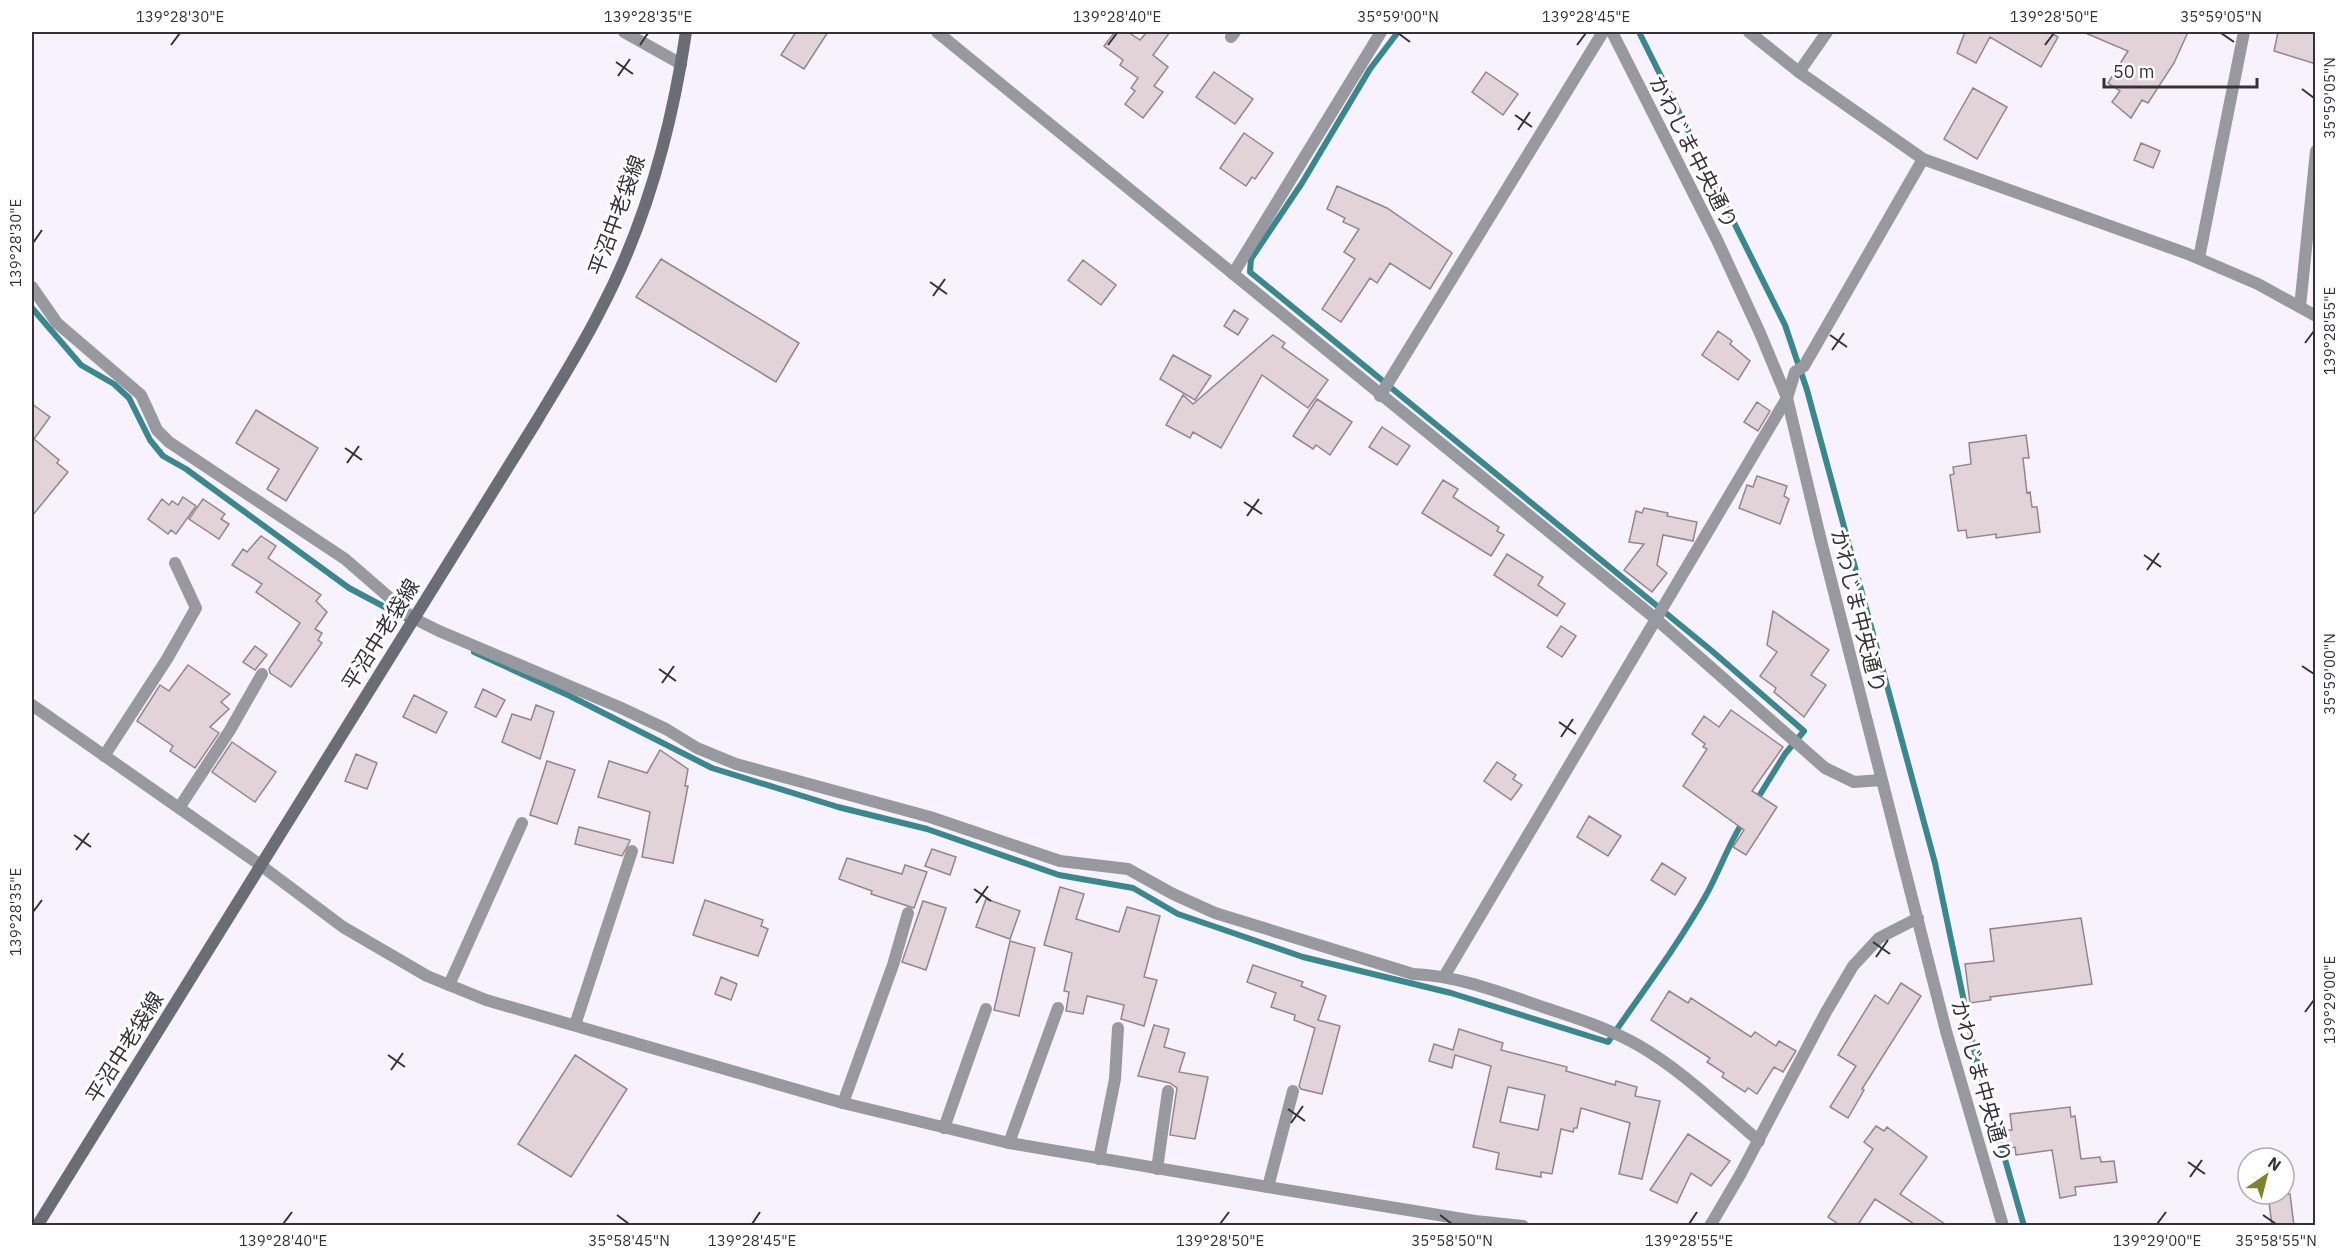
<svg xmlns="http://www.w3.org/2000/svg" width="2347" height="1257" font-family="'IBM Plex Sans','Noto Sans JP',sans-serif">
  <rect width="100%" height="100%" fill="#f7f2fe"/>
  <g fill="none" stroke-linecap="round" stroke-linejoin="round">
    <!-- stream -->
    <path stroke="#3a878e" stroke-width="6" d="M1398,32L1370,69L1302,183L1251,259L1250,272L1712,651L1804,731L1785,754L1756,801
      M1639,32L1785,325L1807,390L1935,863L1975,1054L2024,1226
      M32,308L81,365L114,384L129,398L150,440L163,456L186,469L349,588L411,621
      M474,652L570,696L712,768L838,807L927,829L1059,875L1133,888L1178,914L1303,957L1451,993L1608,1042C1641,994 1676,948 1705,897C1719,872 1728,845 1744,820"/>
  </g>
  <!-- building -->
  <path fill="#e2d3d9" stroke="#93858b" stroke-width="1.5" fill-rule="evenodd" d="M796,32H828L804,69L781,55Z
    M1115,32H1128L1140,40L1147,32H1170L1153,55L1168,67L1154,86L1163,92L1143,118L1125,104L1135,91L1131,88L1138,78L1120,65L1123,60L1104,46Z
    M1965,32H2049L2058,37L2041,67L1990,37L1976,63L1957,53Z
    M2083,32H2188L2174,63L2148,103L2142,100L2131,118L2112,102L2120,91L2108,83L2128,51Z
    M2278,32H2316V64L2274,51Z
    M1214,72L1253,99L1235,124L1196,97Z
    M1486,72L1518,94L1503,115L1472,92Z
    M1973,88L2007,107L1977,159L1944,139Z
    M1244,133L1273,153L1255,179L1252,177L1246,186L1220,168Z
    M2141,143L2160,151L2153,168L2134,160Z
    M1337,186L1387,208L1452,253L1430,289L1390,263L1377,283L1370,278L1341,322L1322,309L1355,259L1344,252L1359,229L1343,222L1345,218L1327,209Z
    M661,259L799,343L776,382L636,297Z
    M1083,260L1116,285L1101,305L1068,280Z
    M1234,310L1248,319L1238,335L1224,326Z
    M1718,331L1732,341L1730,344L1750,361L1738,380L1702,355Z
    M1273,335L1285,343L1282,347L1328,380L1308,408L1262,375L1221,448L1193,432L1190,438L1166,425L1183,395L1193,404Z
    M1173,355L1211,376L1195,400L1160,379Z
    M1317,399L1352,422L1330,455L1316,445L1313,449L1293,436Z
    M1757,402L1770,411L1758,431L1744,422Z
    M32,404L50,417L34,439L59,460L57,463L68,472L32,516Z
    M256,410L318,448L286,501L267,489L279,469L236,443Z
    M1382,427L1410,446L1397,465L1369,447Z
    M2026,435L2029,458H2023L2027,493L2030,492L2032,507H2037L2040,532L1996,538V534L1967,538L1966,530L1958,531L1950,475L1954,474L1953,467L1971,464L1969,443Z
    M1757,476L1787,486L1784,496L1789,499L1780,524L1739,508L1747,485L1753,487Z
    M1443,480L1458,489L1453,497L1499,527L1497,531L1504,535L1491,556L1422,513Z
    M183,497L196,506L176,534L171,530L168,534L148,519L162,499L169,505L172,501L178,505Z
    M203,499L225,514L221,519L229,524L219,539L189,519Z
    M1644,508L1668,513L1667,516L1697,522L1693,541L1663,535L1657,565L1667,573L1652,592L1624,570L1644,544L1629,542L1636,511L1642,513Z
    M261,536L276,546L268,558L321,595L316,601L327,612L315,629L322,633L318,640L322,643L291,687L270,673L269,669L300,623L256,592L262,584L232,565L243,549L247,552Z
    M1507,554L1543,577L1538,585L1565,604L1557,616L1494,575Z
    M1773,611L1829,650L1811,675L1826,685L1804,717L1774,692L1776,688L1760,676L1777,652L1767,645Z
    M1561,626L1576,636L1562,657L1547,647Z
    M255,646L267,655L255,670L243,662Z
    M188,665L230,694L221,702L229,709L210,727L219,733L195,768L170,751L173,746L137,721L160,685L169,691Z
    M483,689L505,700L496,717L475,707Z
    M414,695L447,712L436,733L403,717Z
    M536,705L554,712L540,759L502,742L512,714L531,720Z
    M1731,710L1783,747L1752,791L1777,807L1746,855L1733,847L1744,830L1683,786L1707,749L1703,747L1705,744L1692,734L1704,716L1719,727Z
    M232,742L276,772L255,802L212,772Z
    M660,750L688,769L685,786H688L673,863L642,857L650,812L598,797L609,761L647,773Z
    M356,754L377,763L367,789L345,781Z
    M547,761L575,770L557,824L530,815Z
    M1497,762L1516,775L1513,779L1522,785L1511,800L1484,781Z
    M1589,816L1621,836L1608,856L1577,837Z
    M579,827L630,840L629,843L622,856L575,844Z
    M932,849L956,857L950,875L925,866Z
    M847,858L902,874L905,865L927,872L914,908L871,894L872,891L839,879Z
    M1662,863L1686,878L1675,895L1651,880Z
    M1060,887L1084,894L1076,919L1119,932L1127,907L1160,916L1144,977L1157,980L1144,1026L1121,1019L1124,1005L1087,996L1083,1014L1066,1011L1069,992L1064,991L1072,953L1044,945Z
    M986,899L1020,911L1010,939L976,927Z
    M705,900L763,920L761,926L768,929L758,956L693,935Z
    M923,901L946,908L926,970L902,962Z
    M2081,918L2092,984L1990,997L1991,1000L1970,1003L1965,964L1994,961L1990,929Z
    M1010,941L1035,948L1019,1016L994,1010Z
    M1253,965L1303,982L1301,986L1326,996L1318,1020L1340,1026L1322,1094L1301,1089L1299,1086L1315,1028L1294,1020L1295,1015L1271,1007L1276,993L1247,982Z
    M721,977L737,984L731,1000L715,994Z
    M1901,983L1921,996L1862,1089L1864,1090L1848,1118L1830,1107L1856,1066L1838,1055L1875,995L1888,1004Z
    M1669,991L1688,1003L1691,998L1751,1037L1755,1032L1776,1046L1779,1041L1796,1051L1783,1072L1774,1067L1757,1094L1748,1088L1745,1092L1722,1077L1724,1073L1707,1062L1710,1058L1651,1020Z
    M1154,1025L1169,1029L1164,1047L1185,1053L1179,1072L1208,1077L1195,1139L1170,1135L1177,1088L1170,1083L1138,1076Z
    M1459,1029L1503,1043L1501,1050L1567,1067L1566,1071L1615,1085L1616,1081L1637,1087L1635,1096L1660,1101L1642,1179L1619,1174L1630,1123L1581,1108L1577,1128H1574L1573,1132L1561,1129L1552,1174L1541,1172V1177L1496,1169L1499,1153L1473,1147L1491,1066L1455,1055L1452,1068L1429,1061L1434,1044L1453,1050ZM1508,1087L1545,1095L1538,1130L1500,1122Z
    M575,1055L627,1089L571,1177L518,1144Z
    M2070,1107L2071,1117L2075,1116L2081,1159L2100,1157L2101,1162L2114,1161L2117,1182L2075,1187L2076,1195L2060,1198L2052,1150L2016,1155L2015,1147L2009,1148L2006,1130H2012L2010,1114Z
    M1876,1126L1884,1131L1887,1127L1927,1157L1900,1194L1948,1226H1917L1875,1199L1857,1226H1841L1828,1217L1873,1149L1864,1142Z
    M1688,1134L1730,1161L1711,1186L1691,1173L1677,1203L1650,1190Z
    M2268,1194H2290L2294,1226H2272Z"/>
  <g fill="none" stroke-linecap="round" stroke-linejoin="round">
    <!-- service -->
    <path stroke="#97999f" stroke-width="12" d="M1231,37L1235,32
      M1799,72L1827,32
      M2300,307L2316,151
      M104,756L167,659L196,608L175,563
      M179,808L230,730L262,674
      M449,985L522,823
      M575,1025L632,851
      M843,1103L893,965L908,913
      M944,1128L986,1009
      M1009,1143L1058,1008
      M1099,1159L1115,1079L1118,1028
      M1157,1169L1168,1091
      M1268,1187L1293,1091"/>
    <!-- minor -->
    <path stroke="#97999f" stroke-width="12" d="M624,32L681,64
      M1749,32L1799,72L1923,159L2188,254L2258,284L2316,316
      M2199,258L2244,32
      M1233,274L1381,32
      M32,287L57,323L141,395L157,430L169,442L345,559L413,618L439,631L619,707L666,729L697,748L736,764L930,817L1060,861L1128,869L1173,894L1215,913L1413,974C1461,976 1504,994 1549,1009C1579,1019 1610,1029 1638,1045C1683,1071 1720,1108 1759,1141
      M1380,396L1603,32
      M32,705L259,864L343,927L427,976L486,1000L843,1103L1009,1143L1268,1187L1475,1221L1523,1226
      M1445,975L1787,398L1795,372L1804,366L1923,159"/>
    <!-- tertiary -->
    <path stroke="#97999f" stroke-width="12" d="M937,32L1656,619L1825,768L1854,782L1881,780
      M1612,32L1717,240L1760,333L1787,398L1821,541L1946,1031L2003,1226
      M1710,1226L1740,1175L1826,1012L1853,966L1879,938L1918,918"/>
    <!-- secondary -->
    <path stroke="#6a6d75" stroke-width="12" d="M37,1226L536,422C558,385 581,349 600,311C645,226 672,126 686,32"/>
  </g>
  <!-- ticks -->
  <path fill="none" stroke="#343237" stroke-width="2" d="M1398,33L1410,42M2221,33L2234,42M171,45L180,33M640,45L648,33M1108,45L1117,33M1577,45L1586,33M2045,45L2054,33M616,62L633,74M618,76L630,59M2302,89L2314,98M1515,115L1532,127M1518,130L1530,112M33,243L42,230M930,282L947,294M933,296L945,279M1830,335L1847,347M2305,343L2314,331M1832,350L1844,333M345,448L362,460M347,463L359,446M1244,502L1262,514M1247,516L1259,499M2144,555L2161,567M2147,570L2159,553M2302,666L2314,674M659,669L676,681M662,683L674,666M1559,722L1576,734M1561,737L1573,719M74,835L91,847M76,850L89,833M974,889L991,901M976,903L988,886M33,912L42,900M1873,942L1890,954M1876,957L1888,940M2305,1012L2314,1000M388,1055L405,1067M391,1070L403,1053M1288,1109L1305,1121M1291,1123L1303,1106M2188,1162L2205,1174M2190,1177L2202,1160M617,1215L629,1224M1440,1215L1452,1224M2263,1215L2276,1224M283,1224L292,1212M752,1224L760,1212M1220,1224L1229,1212M1689,1224L1697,1212M2157,1224L2166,1212"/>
  <g text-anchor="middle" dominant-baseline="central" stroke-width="6" stroke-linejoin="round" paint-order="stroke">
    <!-- street labels -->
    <g font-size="21" fill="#343237" stroke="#fff">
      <text transform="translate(1694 152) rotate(63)">かわじま中央通り</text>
      <text transform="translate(616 215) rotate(-70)">平沼中老袋線</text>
      <text transform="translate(1859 611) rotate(76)">かわじま中央通り</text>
      <text transform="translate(380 634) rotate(-58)">平沼中老袋線</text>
      <text transform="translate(124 1047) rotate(-58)">平沼中老袋線</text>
      <text transform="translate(1982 1081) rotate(74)">かわじま中央通り</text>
    </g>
  </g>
  <!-- border -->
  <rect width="2347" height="1257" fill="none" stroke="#ffffff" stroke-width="66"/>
  <!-- north arrow -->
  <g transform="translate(2266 1176) rotate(35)"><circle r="28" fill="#ffffff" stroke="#aeadaf" stroke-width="1.5"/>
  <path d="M0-4.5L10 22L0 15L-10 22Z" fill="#80832d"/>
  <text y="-9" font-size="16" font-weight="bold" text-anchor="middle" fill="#343237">N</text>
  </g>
  <!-- scale -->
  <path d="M2104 78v9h153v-9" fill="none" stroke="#343237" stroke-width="3"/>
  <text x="2113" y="78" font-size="18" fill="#343237" stroke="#ffffff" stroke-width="4.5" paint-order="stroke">50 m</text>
  <rect x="33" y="33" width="2281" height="1191" fill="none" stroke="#343237" stroke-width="2"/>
  <g font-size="15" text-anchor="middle" fill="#343237">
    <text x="180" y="22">139°28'30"E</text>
    <text x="648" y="22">139°28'35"E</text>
    <text x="1117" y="22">139°28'40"E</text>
    <text x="1398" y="22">35°59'00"N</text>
    <text x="1586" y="22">139°28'45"E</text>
    <text x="2054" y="22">139°28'50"E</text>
    <text x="2221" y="22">35°59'05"N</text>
    <text transform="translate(2330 98) rotate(-90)" y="5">35°59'05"N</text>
    <text transform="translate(16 243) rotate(-90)" y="5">139°28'30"E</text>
    <text transform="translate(2330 331) rotate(-90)" y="5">139°28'55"E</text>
    <text transform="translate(2330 674) rotate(-90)" y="5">35°59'00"N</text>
    <text transform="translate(16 912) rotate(-90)" y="5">139°28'35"E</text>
    <text transform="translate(2330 1000) rotate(-90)" y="5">139°29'00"E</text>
    <text x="283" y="1246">139°28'40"E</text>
    <text x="629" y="1246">35°58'45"N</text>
    <text x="752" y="1246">139°28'45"E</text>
    <text x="1220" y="1246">139°28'50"E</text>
    <text x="1452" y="1246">35°58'50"N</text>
    <text x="1689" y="1246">139°28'55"E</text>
    <text x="2157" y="1246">139°29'00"E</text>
    <text x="2276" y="1246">35°58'55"N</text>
  </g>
</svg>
